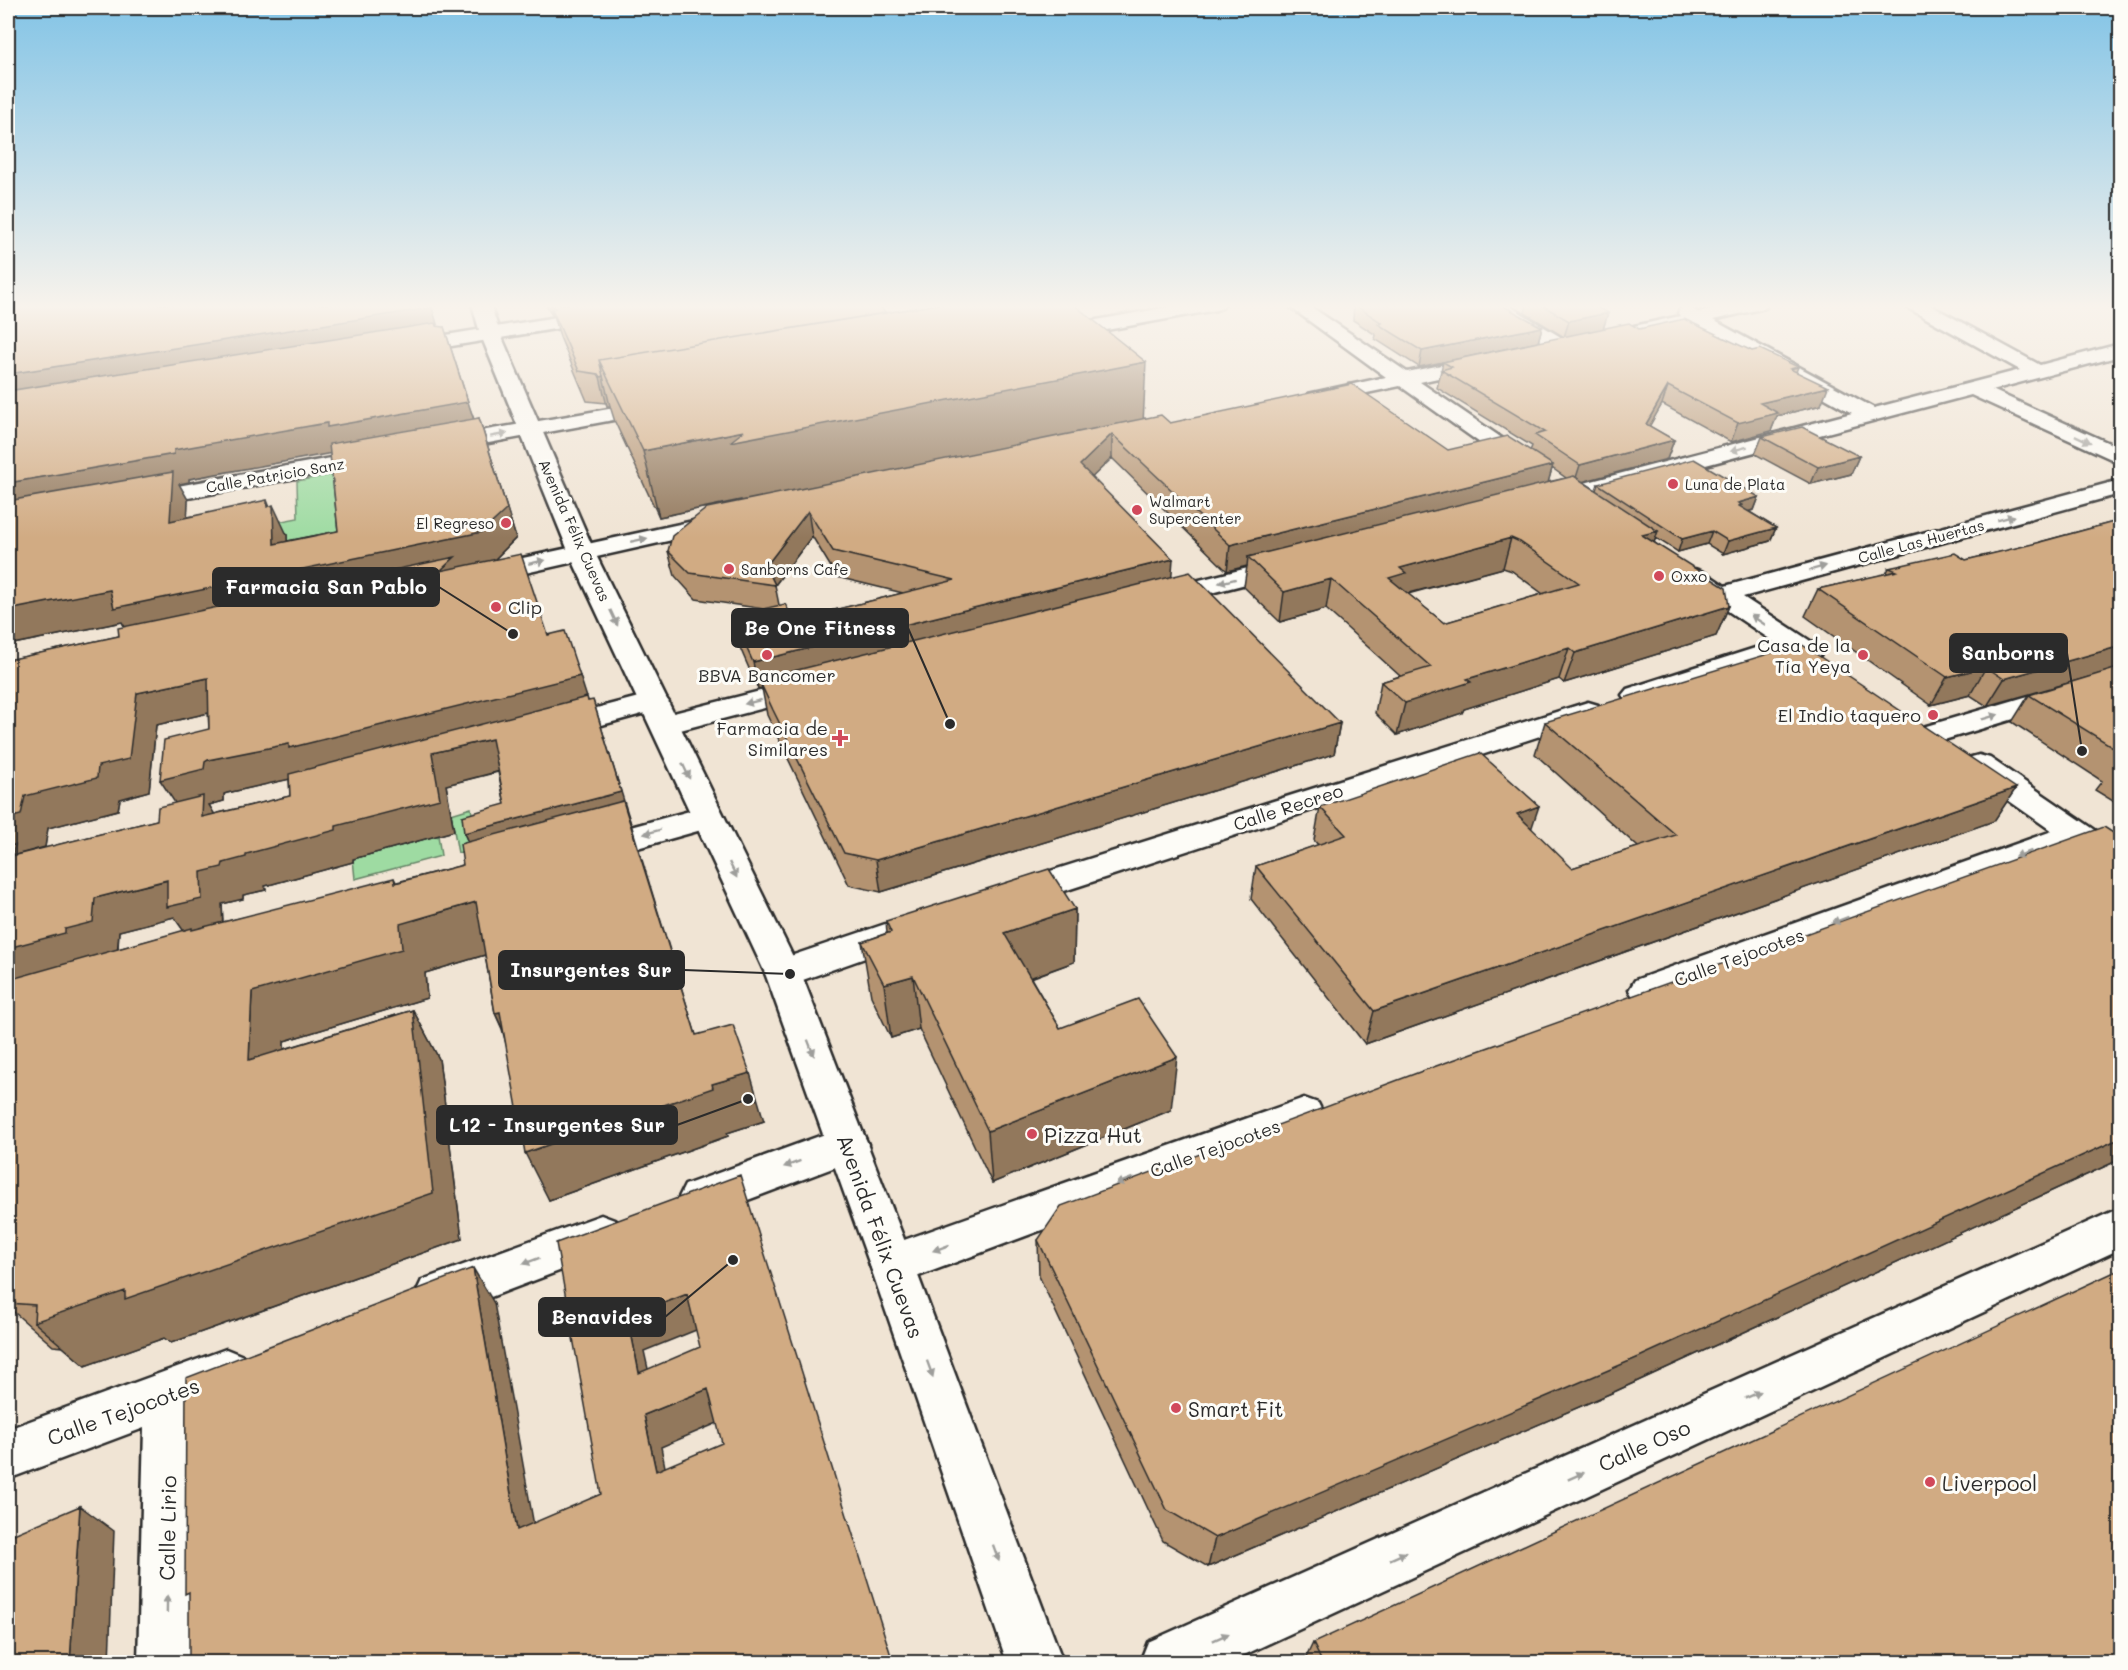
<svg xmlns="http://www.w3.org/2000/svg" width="2128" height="1670" font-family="Mali,sans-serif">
  <rect width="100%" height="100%" fill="#f0e4d4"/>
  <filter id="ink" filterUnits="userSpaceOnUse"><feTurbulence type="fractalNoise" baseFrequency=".0167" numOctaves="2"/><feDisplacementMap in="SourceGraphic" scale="12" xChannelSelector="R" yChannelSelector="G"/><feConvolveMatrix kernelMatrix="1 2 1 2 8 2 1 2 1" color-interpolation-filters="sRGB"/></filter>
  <g filter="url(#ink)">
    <!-- green -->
    <path fill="#9edba2" stroke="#648366" stroke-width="1.5" d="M341,473L350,561L132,550L298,518L297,481Z
      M471,808L478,847L458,853L451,814Z
      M438,835L441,856L355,879L353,859Z"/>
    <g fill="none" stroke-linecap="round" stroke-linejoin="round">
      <!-- minor casing -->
      <g stroke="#2b2b2b" stroke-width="5">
        <path id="minor" d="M637,304H679L676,308L670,310L403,354L396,352L393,348L396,344L403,342Z
          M1186,304H1225L1222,308L1216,310L1057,339L1050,337L1047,333L1050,329L1057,327Z
          M1286,304H1307L1407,372L1485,356L1492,358L1495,362L1492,366L1420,382L1534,460L1537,465L1534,470L1526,472L1518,470L1400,386L1315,404L1308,402L1305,398L1308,394L1386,377Z
          M1484,304H1506L1569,342L1572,346L1569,350H1555L1487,308Z
          M1734,304H1768L1765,308L1713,320L1874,408L2020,370L1908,308L1905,304H1928L2040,365L2120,344V356L1992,390L2120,448V463L1971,395L1558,504L1550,506L1542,504L1538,499L1542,494L1852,413L1693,324L1641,336L1634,334L1631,330L1634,326L1680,316L1678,313L1680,309L1687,307L1698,312Z
          M655,401L662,403L666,407L662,411L440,452L432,450L429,445L432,440L440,438Z
          M375,450L383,452L386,457L383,462L139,507L131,505L127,500L131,495L139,493Z
          M2120,480V494L1743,597L1818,646L1822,652L1818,658L1808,660L1792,654L1637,704L1627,701L1622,695L1627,689L1774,642L1682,580L1678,575L1682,570C1699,565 1711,577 1725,586Z
          M721,515L730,517L733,522L730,527L481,583L472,580L468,575L472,570L481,567Z
          M1288,558L1297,561L1301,566L1297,571L1160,606L1151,604L1147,598L1151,592Z
          M2120,669V687L1934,743L1923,741L1919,734L1923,727Z
          M808,679L818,682L822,688L818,694L665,734L654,732L650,725L654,718Z
          M654,693L664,696L669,702L664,708L554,738L543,736L539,729L543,722Z
          M1588,702L1598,705L1603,711L1598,717L1015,907L1003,904L998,895L1003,886Z
          M1979,755L1990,758L2120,847V875L2108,871L2074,848L1661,1000L1648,1004L1635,1000L1629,990L1635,980L2052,831L1968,772L1963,765L1968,758Z
          M708,806L719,809L724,817L719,825L591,861L579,857L574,849L579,841Z
          M906,917L919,921L924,930L919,939L783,987L770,983L765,973L770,963Z
          M1304,1098L1318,1103L1324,1115L1318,1127L892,1286L876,1280L870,1265L876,1250Z
          M847,1126L862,1131L868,1144L862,1157L700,1218L685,1213L678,1199L685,1185Z
          M2120,1208V1249L1229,1662H1140L1148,1642Z
          M601,1215L617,1221L623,1235L617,1249L438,1317L422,1310L415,1295L422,1280Z
          M226,1349L243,1356L250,1373L243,1390L193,1409L194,1662H138L144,1428L8,1479V1429Z"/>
      </g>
      <!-- major casing -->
      <g stroke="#2b2b2b" stroke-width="5">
        <path id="major" d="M472,304H490L500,333L595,553L801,973L914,1265L1063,1662H1007L870,1265L765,973L569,553L480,333Z"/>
      </g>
      <!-- minor -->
      <use href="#minor" fill="#fdfcf7" fill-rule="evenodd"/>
      <!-- major -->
      <use href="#major" fill="#fdfcf7" fill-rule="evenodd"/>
    </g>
    <!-- wall -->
    <path fill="#b49371" stroke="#2b2b2b" stroke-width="1.5" fill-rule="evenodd" d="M8,304H431L437,326L474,419L479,418L516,538L495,559L548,635L586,697L631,824L696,1035L764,1121L727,1133L728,1136L549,1200L502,1029L495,1013L485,955L425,973L427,998L284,1041V1049L413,1010L439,1059L462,1239L171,1343L164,1338L85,1366L63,1347L53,1346L8,1307V660L119,636L125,627L122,622L8,645ZM330,453L338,531L287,541V535L269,506L187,517L188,500L179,484L189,482V479ZM208,713L209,729L175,803L157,820L21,854L45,847L48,828L118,810L120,799L149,791L156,725ZM498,772L505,804L464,833L468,842L463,865L397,882L223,922L222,904L243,899V895L266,890L265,886L353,862V859L454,831L446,785ZM289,779L290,796L214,814L209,805L224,801V794L227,793ZM174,917L184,931L118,949L119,931Z
      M546,304H877L886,313L1143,418L1170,423L1448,450L1530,451L1532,446L1437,388L1443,362L1419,367L1375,339L1376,335L1353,320L1354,304H1500L1542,327L1538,342L1639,329L1752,351L1798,367L1796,372L1821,405L1777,416L1771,431L1731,442L1662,404L1649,426L1674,440L1667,459L1582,481L1596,490L1598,484L1759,497L1754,510L1748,511L1776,528L1770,541L1723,554L1707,544L1678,552L1656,538L1654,542L1729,606L1716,636L1564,683L1559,679L1464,709L1462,713L1397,735L1375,713L1381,682L1400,676L1326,609L1280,622L1244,587L1247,566L1227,571L1112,458L1092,477L1172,577L1340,723L1334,754L881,892L849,885L767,715L762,688L758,689L738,643L732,616L764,609L696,599L675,576L668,551L742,501L741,500L659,517L615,422L610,406H607L606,403L587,401L560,337L554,315H552ZM1552,468L1566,478L1548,482ZM812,536L837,577L903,593L794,620L779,605L775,585ZM1503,568L1512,571L1543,594L1444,623L1408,594Z
      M1527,304H1591L1608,313L1603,329L1564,337L1525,313Z
      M1762,437L1859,456L1851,474L1811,484L1755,454Z
      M2121,520V806L2095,790L2102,781L2012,722L2029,695L2045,690L1987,706L1970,695L1931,705L1805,616L1818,589L1886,574L1889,568L1966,560L2039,543L2040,542Z
      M1545,722L2016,788L1994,821L1365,1044L1251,899L1256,866L1318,845L1314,840L1320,807L1572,868L1638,847L1535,754Z
      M2121,838V1159L1616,1391L1208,1567L1163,1541L1039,1276L1038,1240Z
      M1075,909L1074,962L1031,978L1060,1028L1171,1110L992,1183L919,1029L891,1038L871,996L862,942L887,933L886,921Z
      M1313,1643L2121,1662H1304Z"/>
    <!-- shaded-wall -->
    <path fill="#92785c" stroke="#2b2b2b" stroke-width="1.5" d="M430,304H431L440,334L8,405V374Z
      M549,304H552L555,315L552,309L554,315H552Z
      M1608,313L1603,329L1564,337L1569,321Z
      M444,327L477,430L338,452L189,479V482L179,484L188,500L186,550L170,521L8,516V483L174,450Z
      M1542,327L1538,342L1419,367L1422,351Z
      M1146,362L1143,424L743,508L741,500L659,517L643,451L744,431Z
      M603,376L610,406H607L600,377Z
      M1668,386L1662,404L1640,443L1646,424Z
      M1828,387L1821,405L1777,416L1771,431L1731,442L1738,423L1760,403Z
      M479,418L516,538L492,562L132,639L122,622L8,645V610L274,544L267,500L273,515V505L287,535L288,572Z
      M1112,434V458L1079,490L1080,465Z
      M1674,440L1667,459L1574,484L1580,465Z
      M1859,456L1851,474L1811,484L1818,467Z
      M1553,465L1546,490L1248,557L1247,566L1227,571L1230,545Z
      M1759,497L1754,510L1738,514V503Z
      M808,511L812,536L775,585L766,566Z
      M1776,528L1770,541L1723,554L1728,541Z
      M1658,531L1648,560L1642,535Z
      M1712,531L1707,544L1678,552L1682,539Z
      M1511,538L1503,568L1402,595L1389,578L1400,568Z
      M1173,559L1171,585L763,683L761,679L763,688L761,684L762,688L758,689L753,662Z
      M1331,579L1326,609L1280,622L1284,592Z
      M1729,606L1716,636L1564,683L1575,653Z
      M2121,646V668L1987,706L2004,679Z
      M1569,648L1559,679L1464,709L1462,713L1397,735L1405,703L1467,679Z
      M1986,667L1970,695L1931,705L1947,677Z
      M580,676L590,707L304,776L227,793L224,794V801L209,805L223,828L181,812L160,780L208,760Z
      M208,678L226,709L156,725L149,791L120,799L118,810L48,828L45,847L8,857V818L25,796L98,766L137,693Z
      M593,700L631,824L478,865L464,833L621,792Z
      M1340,723L1334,754L881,892L876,860Z
      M492,739L504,770L446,785L454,831L353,859V862L265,886L266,890L243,895V899L222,904L223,931L190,940L174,917L119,931L117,955L11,984L8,979V945L65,929L95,898L201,872L246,854L336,826L432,753Z
      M2016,788L1994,821L1365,1044L1374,1011Z
      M1539,806L1528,839L1517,814Z
      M394,878L415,920L476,902L498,951L425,973L427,998L284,1041V1108L249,1060L252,992L395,883Z
      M1075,909L1074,962L1007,986L1004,933Z
      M913,976L919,1029L891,1038L884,984Z
      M413,1010L439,1059L462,1239L171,1343L164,1338L85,1366L34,1322Z
      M500,1012L518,1062L495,1013Z
      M1177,1057L1171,1110L992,1183L988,1131Z
      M750,1073L764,1121L727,1133L728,1136L549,1200L525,1153L712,1084Z
      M2121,1138V1159L1616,1391L1208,1567L1215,1538Z
      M11,1240L8,1302V1241Z
      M473,1268L494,1303L540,1559L517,1530Z
      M687,1294L701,1328L644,1351L656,1405L639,1373L628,1317Z
      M708,1389L722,1421L661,1447L672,1502L656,1471L644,1415Z
      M80,1506L114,1531L109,1662H70Z"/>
    <!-- building -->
    <path fill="#d1ab83" stroke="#2b2b2b" stroke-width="1.5" fill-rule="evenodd" d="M8,304H430L431,308L8,374Z
      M553,304H877L886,313L599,360L603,376L600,377L598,374L579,371L552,309L555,308Z
      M939,304H1073L1146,362L730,442L744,431L643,451L599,360Z
      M1363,304H1500L1542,327L1422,351L1378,324L1382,323L1355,305Z
      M1540,304H1591L1608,313L1569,321Z
      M1684,319L1752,351L1760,349L1798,367L1790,369L1828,387L1760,403L1778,413L1738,423L1668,386L1646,424L1674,440L1580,465L1535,435L1545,432L1441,370L1452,367L1443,362L1629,323L1639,329Z
      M435,323L436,326L444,327L468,402L327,427V423L230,440L174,450V454L8,483V391Z
      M1352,384L1448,450L1508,436L1553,465L1230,545L1112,434L1080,465L1173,559L753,662L732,616L785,604L794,620L955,580L833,551L808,511L766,566L775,585L690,573L668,551L672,536L707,508L1161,415L1170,423Z
      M479,418L507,509L482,532L114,608L110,590L8,610V501L173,472L170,521L267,500V507L273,505L274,544L338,531L329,444Z
      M1802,427L1859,456L1818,467L1762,437Z
      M1694,459L1759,497L1738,503L1742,505L1739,506L1776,528L1728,541L1712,531L1682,539L1598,484Z
      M1574,476L1658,531L1642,535L1726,588L1729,606L1575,653L1569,648L1467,679L1471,682L1405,703L1381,682L1431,667L1331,579L1284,592L1248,557ZM1511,538L1520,542L1579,583L1444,623L1389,578L1406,573L1400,568Z
      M2121,520V646L2004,679L1986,667L1947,677L1818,589L1897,571L1889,568L1955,553L1966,560L2041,542H2040Z
      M521,554L548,635L565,631L580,676L289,748V744L208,760L205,762L204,769L160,780L164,740L209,729L208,678L137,693L129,759L98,766L97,778L25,796L21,815L8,818V660L119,636L118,628L455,557L440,571Z
      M1190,572L1340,723L876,860L844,853L773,710L761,684L763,683L761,679Z
      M1801,644L2016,788L1374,1011L1256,866L1346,835L1320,807L1480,753L1539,806L1517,814L1572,868L1676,835L1545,722Z
      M2121,667V752L2029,695Z
      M587,697L588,701L593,700L621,792L464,833L462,816L505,804L492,739L432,753L440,799L336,826V830L246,854V857L223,863L222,867L201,872L202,899L167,907V880L95,898L93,922L65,929V933L8,948V846L15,845L12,856L157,820L158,807L203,796L202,817L290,796L289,774Z
      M623,801L696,1035L733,1025L750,1073L712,1084L713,1088L525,1153L500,1012L495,1013L476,902L400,924L402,949L252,992L249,1060L413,1010L433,1193L125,1299V1291L34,1322L35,1305L8,1303V1261L11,1240L8,1241V980L192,928V930L394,878L395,883L463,865L460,844Z
      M2104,827L2121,838V1138L1639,1357L1215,1538L1167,1510L1038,1240L1061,1206L1425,1070Z
      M1049,869L1075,909L1004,933L1060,1028L1138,999L1177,1057L988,1131L913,976L884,984L862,942L891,932L886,921Z
      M740,1175L893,1662H189V1592L185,1594L186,1378L473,1268L517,1530L601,1494L556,1243ZM687,1294L700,1347L639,1373L628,1317ZM708,1389L722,1443L656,1471L644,1415Z
      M2121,1269V1662H1322L1313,1643Z
      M80,1506L70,1662H8V1554L9,1536Z"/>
    <!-- one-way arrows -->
    <defs><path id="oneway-solid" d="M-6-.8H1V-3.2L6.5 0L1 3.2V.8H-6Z" transform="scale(1.5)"/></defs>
    <g fill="#9e9e9b">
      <use href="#oneway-solid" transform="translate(499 435) rotate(-10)"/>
      <use href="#oneway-solid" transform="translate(2083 439) rotate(25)"/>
      <use href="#oneway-solid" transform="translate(1739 449) rotate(165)"/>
      <use href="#oneway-solid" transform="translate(2006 518) rotate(-15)"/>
      <use href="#oneway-solid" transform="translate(639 540) rotate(-12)"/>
      <use href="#oneway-solid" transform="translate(537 562) rotate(-12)"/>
      <use href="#oneway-solid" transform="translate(1818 568) rotate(-15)"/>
      <use href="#oneway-solid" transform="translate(1227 581) rotate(166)"/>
      <use href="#oneway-solid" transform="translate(614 618) rotate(65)"/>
      <use href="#oneway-solid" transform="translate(1758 620) rotate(-146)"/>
      <use href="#oneway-solid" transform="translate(753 702) rotate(166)"/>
      <use href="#oneway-solid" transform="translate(1990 717) rotate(-17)"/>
      <use href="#oneway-solid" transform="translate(686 771) rotate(65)"/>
      <use href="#oneway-solid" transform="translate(652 832) rotate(165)"/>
      <use href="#oneway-solid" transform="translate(2023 854) rotate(160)"/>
      <use href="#oneway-solid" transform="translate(733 870) rotate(64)"/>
      <use href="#oneway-solid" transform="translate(1840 920) rotate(160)"/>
      <use href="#oneway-solid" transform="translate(811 1048) rotate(69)"/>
      <use href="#oneway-solid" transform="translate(792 1164) rotate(160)"/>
      <use href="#oneway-solid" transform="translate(1124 1181) rotate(160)"/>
      <use href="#oneway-solid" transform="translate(941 1248) rotate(160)"/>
      <use href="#oneway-solid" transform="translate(531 1261) rotate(160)"/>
      <use href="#oneway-solid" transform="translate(930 1369) rotate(70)"/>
      <use href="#oneway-solid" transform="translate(1753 1395) rotate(-24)"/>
      <use href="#oneway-solid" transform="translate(1576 1476) rotate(-24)"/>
      <use href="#oneway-solid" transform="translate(996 1553) rotate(70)"/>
      <use href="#oneway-solid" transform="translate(1398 1556) rotate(-24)"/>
      <use href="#oneway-solid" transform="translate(167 1604) rotate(-89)"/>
      <use href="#oneway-solid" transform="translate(1221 1637) rotate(-24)"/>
    </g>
  </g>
  <!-- sky -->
  <linearGradient id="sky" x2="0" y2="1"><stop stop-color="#83c4e6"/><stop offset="0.57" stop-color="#f8f3ec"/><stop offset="1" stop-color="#f8f3ec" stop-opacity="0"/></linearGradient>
  <rect width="2128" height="538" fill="url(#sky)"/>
  <!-- markers -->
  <g fill="#d1495b" stroke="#fdfcf7" stroke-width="2">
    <circle cx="1673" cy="484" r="6"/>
    <circle cx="1137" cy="510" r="6"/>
    <circle cx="506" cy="523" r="6"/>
    <circle cx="729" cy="569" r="6"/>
    <circle cx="1659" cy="576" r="6"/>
    <circle cx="496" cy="607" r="6"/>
    <circle cx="767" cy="655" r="6"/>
    <circle cx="1863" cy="655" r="6"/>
    <circle cx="1933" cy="715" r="6"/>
    <path d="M837 729h6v6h6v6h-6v6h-6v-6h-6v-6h6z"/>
    <circle cx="1032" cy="1134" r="6"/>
    <circle cx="1176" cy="1408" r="6"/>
    <circle cx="1930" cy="1482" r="6"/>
  </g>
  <g text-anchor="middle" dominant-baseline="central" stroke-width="6" stroke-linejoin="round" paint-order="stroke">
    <!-- far-street labels -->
    <g font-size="15" fill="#2b2b2b" stroke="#fdfcf7">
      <text transform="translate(275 475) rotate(-10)">Calle Patricio Sanz</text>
      <text transform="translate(575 530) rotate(66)">Avenida Félix Cuevas</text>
      <text transform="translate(1921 541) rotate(-15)">Calle Las Huertas</text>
    </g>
    <!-- far-poi labels -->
    <g font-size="15" fill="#2b2b2b" stroke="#fdfcf7" text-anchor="start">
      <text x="1685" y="484">Luna de Plata</text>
      <text x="1149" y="501">Walmart<tspan x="1149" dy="17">Supercenter</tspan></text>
      <text x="494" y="523" text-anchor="end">El Regreso</text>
      <text x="741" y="569">Sanborns Cafe</text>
      <text x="1671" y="576">Oxxo</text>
    </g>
    <!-- poi labels -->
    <g font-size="18" fill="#2b2b2b" stroke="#fdfcf7" text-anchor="end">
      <text x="508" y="607" text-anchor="start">Clip</text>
      <text x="1851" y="645">Casa de la<tspan x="1851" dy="21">Tía Yeya</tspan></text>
      <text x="767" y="675" text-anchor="middle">BBVA Bancomer</text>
      <text x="1921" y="715">El Indio taquero</text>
      <text x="828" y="728">Farmacia de<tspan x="828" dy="21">Similares</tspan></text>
    </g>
    <!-- street labels -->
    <g font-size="18" fill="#2b2b2b" stroke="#fdfcf7">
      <text transform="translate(1288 807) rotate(-18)">Calle Recreo</text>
      <text transform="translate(1739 957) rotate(-20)">Calle Tejocotes</text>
      <text transform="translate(1215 1148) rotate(-20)">Calle Tejocotes</text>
    </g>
    <!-- near-poi labels -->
    <g font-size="21" fill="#2b2b2b" stroke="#fdfcf7" text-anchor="start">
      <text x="1044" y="1134">Pizza Hut</text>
      <text x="1188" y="1408">Smart Fit</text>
      <text x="1942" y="1482">Liverpool</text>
    </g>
    <!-- near-street labels -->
    <g font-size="21" fill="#2b2b2b" stroke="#fdfcf7">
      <text transform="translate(881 1236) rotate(70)">Avenida Félix Cuevas</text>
      <text transform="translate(123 1411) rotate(-20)">Calle Tejocotes</text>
      <text transform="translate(1644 1445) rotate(-24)">Calle Oso</text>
      <text transform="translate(167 1528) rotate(-89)">Calle Lirio</text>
    </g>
  </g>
  <!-- callouts -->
  <path fill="none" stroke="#2b2b2b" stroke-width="2" d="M513 634L439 587M950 724L908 628M2082 751L2067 653M790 974L684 970M748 1099L677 1125M733 1260L665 1317"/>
  <g fill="#2b2b2b" stroke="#fdfcf7" stroke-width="2">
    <circle cx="513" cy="634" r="6"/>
    <circle cx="950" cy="724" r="6"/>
    <circle cx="2082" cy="751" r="6"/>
    <circle cx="790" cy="974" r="6"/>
    <circle cx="748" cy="1099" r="6"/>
    <circle cx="733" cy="1260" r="6"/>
  </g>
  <g fill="#2b2b2b" stroke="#2b2b2b" stroke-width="2">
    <rect x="213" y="568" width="226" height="38" rx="6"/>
    <rect x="732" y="609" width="176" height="38" rx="6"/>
    <rect x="1950" y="634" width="117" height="38" rx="6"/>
    <rect x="499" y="951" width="185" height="38" rx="6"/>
    <rect x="437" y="1106" width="240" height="38" rx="6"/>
    <rect x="539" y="1298" width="126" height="38" rx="6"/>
  </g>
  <g font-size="20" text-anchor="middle" font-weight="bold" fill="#fff">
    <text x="326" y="594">Farmacia San Pablo</text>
    <text x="820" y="635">Be One Fitness</text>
    <text x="2008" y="660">Sanborns</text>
    <text x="591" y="977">Insurgentes Sur</text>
    <text x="557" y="1132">L12 - Insurgentes Sur</text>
    <text x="602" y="1324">Benavides</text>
  </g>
  <!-- margin -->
  <rect width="2128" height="1670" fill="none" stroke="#fdfcf7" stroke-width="30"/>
  <rect x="15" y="15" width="2098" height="1640" fill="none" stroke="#2b2b2b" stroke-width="2" filter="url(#ink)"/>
</svg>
